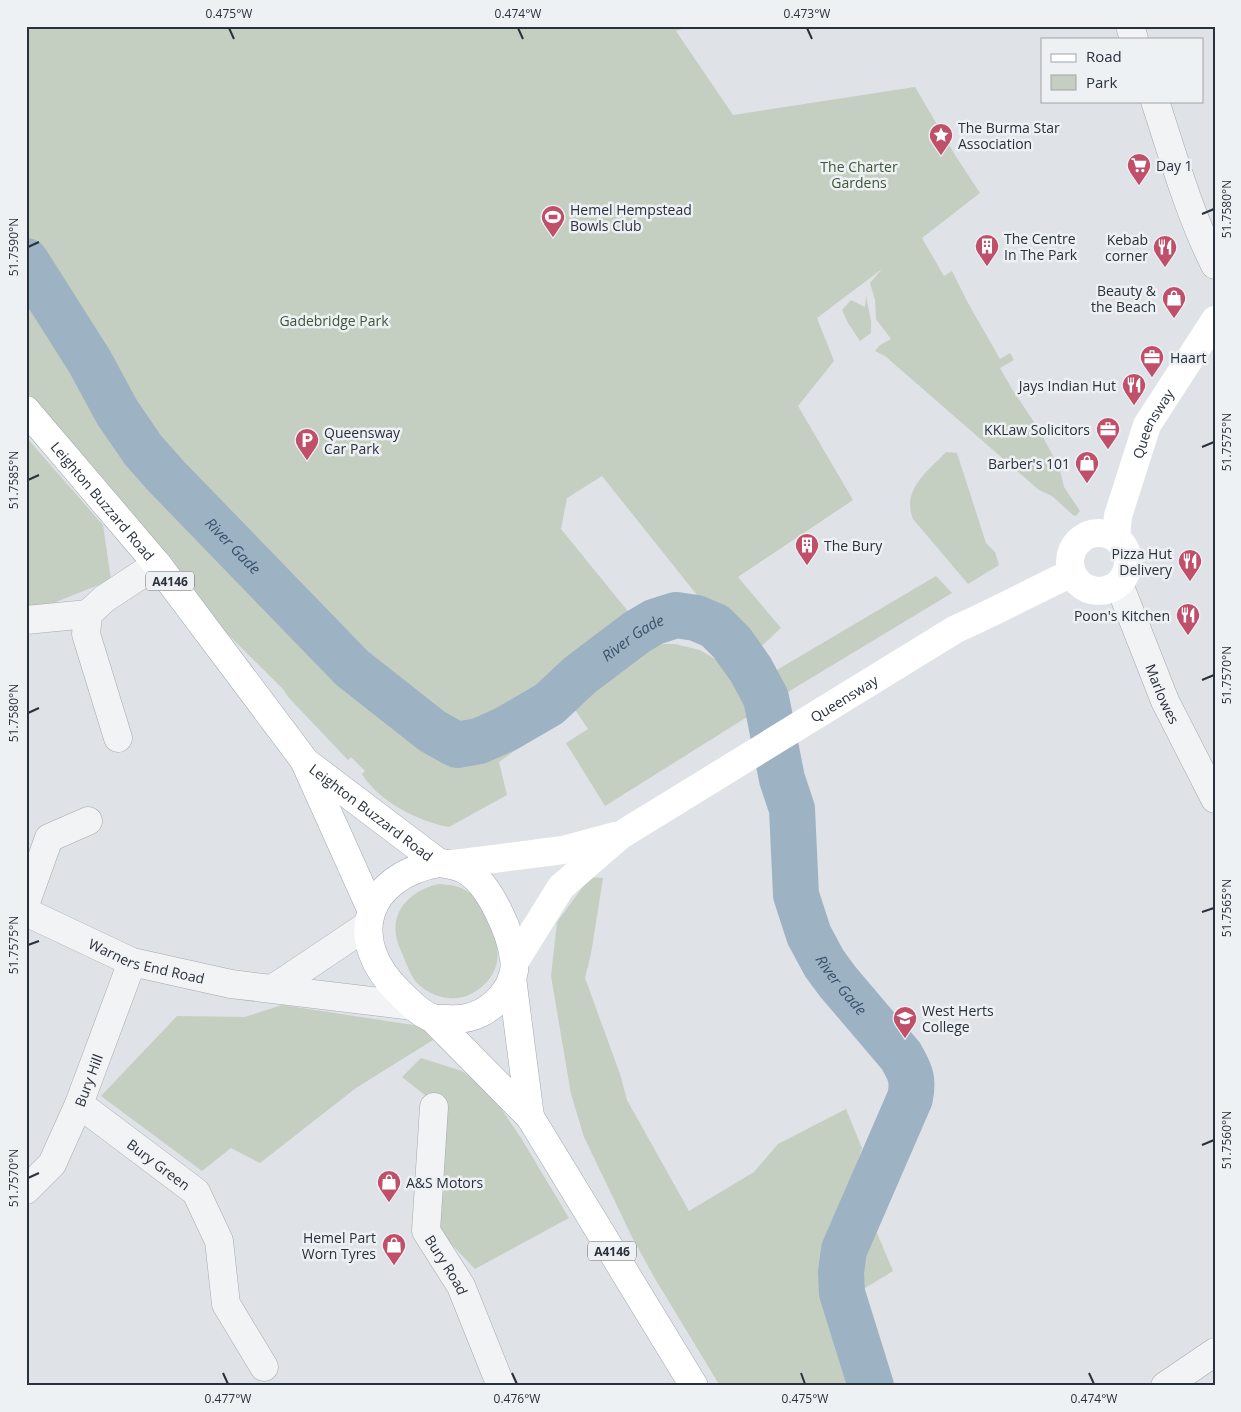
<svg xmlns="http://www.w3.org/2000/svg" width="1241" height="1412" font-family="'Open Sans',sans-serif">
  <rect width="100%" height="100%" fill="#dfe2e6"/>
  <!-- green -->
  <path fill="#c5cfc1" d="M26,26H690L676,31L733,115L915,87L955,155L980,193L922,238L944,276L952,271L968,303L1000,359L1010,353L1014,360L1000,368L1012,389L1038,428L1059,467L1064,487L1080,511L1076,516L1073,515L1052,496L1039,490L885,356L875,351L880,345L891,339L876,319L875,300L870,283L882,269L817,318L834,361L798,406L853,500L738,577L781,628L748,659L602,476L567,498L561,529L631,615L648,649L663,644H675L700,650L722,663L755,712L605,806L566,743L588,729L576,711L572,710L499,762L507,795L449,827C418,821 379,802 362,774L365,771L351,757L348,760L289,698L283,689L157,564L26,410Z
    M866,296L871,321V333L860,341L848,323L842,310L851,300L865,307Z
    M26,437L103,525L111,580L26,614Z
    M946,452L957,453L986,543L995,552L999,565L968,584L913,519C901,490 928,471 946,452Z
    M936,576L952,593L773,701L758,681Z
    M590,877L603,878L591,954L585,978L620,1074L627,1100L689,1211L754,1172L778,1144L846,1109L862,1148L853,1176L893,1271L857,1293L869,1322L889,1386H720L654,1277L632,1237L584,1137L571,1094L551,976L557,922Z
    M439,884C448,885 457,885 465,890C486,901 503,944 496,966C492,979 482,988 471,994C454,1003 431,997 418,984C411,977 408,967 404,958C402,952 398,946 397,940C389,910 413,889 439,884Z
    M282,1005L420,1026L433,1040L356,1088L260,1163L231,1148L202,1171L101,1096L177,1016L245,1017Z
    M421,1058L462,1071L490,1092L521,1138L569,1218L475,1269L435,1227L440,1107L402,1077Z"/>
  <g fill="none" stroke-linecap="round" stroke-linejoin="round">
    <!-- river -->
    <path stroke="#9db2c3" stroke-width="46" id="s1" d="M26,261L90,362L117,412L143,450L166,476L352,668L432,731L457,745L479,741L506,729L549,704L580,675L637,632L654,622L676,615L696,618L715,626L732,643L751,670L766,698L782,779L792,809L796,895L809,935L824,963L838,982L901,1056C910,1073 914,1078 910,1098L844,1250L841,1272L842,1293L871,1386"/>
    <!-- minor casing -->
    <g stroke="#a5a9b0" stroke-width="29">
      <g id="minor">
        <path d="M26,620L88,614"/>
        <path d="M118,738L86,634L88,614L104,599L157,564"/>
        <path d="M26,902L49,838L88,821"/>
        <path id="s2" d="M79,1104L196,1192L219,1241L226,1304L264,1367"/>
        <path id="s3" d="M434,1107L426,1231L461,1286L501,1386"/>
        <path id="s4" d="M26,1190L52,1164L79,1104L132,962"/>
        <path d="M1165,1386L1215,1352"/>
      </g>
    </g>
    <!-- tertiary casing -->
    <g stroke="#a5a9b0" stroke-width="29">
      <g id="tertiary">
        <path d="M1130,26L1134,39"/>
        <path d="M1155,101C1173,156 1189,213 1215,265"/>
        <path id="s5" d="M1119,584L1165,701L1215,799"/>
        <path id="s6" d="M26,912L132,962L231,984L413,1006"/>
        <path d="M274,988L368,925"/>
      </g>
    </g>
    <!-- primary casing -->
    <g stroke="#9fa8b1" stroke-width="29">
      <g id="primary">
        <path id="s9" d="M26,410L157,564L304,760L371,909"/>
        <path id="s10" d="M307,763L439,863"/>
        <path d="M439,863C449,864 458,865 467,871C490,885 511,933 514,959C516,969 512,983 505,992C491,1011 471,1021 447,1019C442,1019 436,1019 432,1018C419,1013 408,1001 399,992C345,940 365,876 439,863Z"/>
        <path d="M512,978L530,1117"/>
        <path d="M432,1018L530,1117L694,1386"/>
      </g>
    </g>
    <!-- minor -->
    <use href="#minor" stroke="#f1f3f5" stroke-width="28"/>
    <!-- tertiary -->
    <use href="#tertiary" stroke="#f1f3f5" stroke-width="28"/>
    <!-- secondary -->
    <g stroke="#fff" stroke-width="28">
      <circle cx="1099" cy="562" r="29"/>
      <path id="s7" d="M1116,538L1118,516L1147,425L1215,320"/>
      <path d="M454,864L563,850L615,836"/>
      <path id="s8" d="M515,961L561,887L621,835L956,629C995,612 1033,591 1072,573"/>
    </g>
    <!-- primary -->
    <use href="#primary" stroke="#fff" stroke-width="28"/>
  </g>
  <!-- ticks -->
  <path fill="none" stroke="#29313c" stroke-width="2" d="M229,28L234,39M518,28L523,39M807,28L812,39M1202,214L1214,209M28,247L39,242M1202,447L1214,442M28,480L39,475M1202,680L1214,675M28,713L39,708M1202,912L1214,908M28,945L39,941M1202,1145L1214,1140M28,1178L39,1173M223,1373L228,1384M512,1373L517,1384M801,1373L805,1384M1089,1373L1094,1384"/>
  <!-- icons -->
  <defs>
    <g id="sight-pin" transform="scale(1.25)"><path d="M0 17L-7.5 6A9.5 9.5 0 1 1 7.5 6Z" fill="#c04f69" stroke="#eef1f4"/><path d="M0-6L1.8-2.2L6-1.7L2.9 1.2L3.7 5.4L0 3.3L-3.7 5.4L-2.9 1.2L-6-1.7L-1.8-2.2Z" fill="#fff"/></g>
    <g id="supermarket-pin" transform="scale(1.25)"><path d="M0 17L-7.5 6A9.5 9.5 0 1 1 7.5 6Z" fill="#c04f69" stroke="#eef1f4"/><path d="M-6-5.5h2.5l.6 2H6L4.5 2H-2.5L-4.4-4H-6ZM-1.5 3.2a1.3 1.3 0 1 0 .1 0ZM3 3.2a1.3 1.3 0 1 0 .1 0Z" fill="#fff"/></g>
    <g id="stadium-pin" transform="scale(1.25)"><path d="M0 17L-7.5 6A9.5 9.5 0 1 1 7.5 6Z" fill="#c04f69" stroke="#eef1f4"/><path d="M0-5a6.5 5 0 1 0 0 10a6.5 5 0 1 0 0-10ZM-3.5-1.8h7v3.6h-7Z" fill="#fff"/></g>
    <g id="building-pin" transform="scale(1.25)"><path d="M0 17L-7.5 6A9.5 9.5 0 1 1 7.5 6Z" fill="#c04f69" stroke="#eef1f4"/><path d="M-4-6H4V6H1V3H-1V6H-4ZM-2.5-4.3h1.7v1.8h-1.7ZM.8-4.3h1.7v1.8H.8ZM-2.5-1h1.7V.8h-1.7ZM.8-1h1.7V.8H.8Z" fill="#fff"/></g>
    <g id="restaurant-pin" transform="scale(1.25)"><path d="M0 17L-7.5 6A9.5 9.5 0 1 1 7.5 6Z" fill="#c04f69" stroke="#eef1f4"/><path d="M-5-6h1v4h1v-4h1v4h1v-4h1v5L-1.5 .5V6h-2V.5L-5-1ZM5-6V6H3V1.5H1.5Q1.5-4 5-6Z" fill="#fff"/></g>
    <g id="shop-pin" transform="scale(1.25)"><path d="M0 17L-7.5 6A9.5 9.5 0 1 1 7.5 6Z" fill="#c04f69" stroke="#eef1f4"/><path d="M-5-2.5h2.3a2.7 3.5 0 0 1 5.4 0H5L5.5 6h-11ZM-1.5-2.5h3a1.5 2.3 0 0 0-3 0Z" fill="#fff"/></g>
    <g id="office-pin" transform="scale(1.25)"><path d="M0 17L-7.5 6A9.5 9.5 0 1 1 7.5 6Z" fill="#c04f69" stroke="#eef1f4"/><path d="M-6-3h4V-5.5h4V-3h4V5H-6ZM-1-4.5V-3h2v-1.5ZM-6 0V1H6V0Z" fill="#fff"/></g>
    <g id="parking-pin" transform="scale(1.25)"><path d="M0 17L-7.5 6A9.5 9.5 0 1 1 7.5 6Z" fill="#c04f69" stroke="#eef1f4"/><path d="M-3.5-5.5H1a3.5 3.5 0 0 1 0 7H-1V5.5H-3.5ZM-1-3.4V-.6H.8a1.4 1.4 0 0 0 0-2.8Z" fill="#fff"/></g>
    <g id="university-pin" transform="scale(1.25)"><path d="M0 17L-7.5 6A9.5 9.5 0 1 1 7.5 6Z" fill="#c04f69" stroke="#eef1f4"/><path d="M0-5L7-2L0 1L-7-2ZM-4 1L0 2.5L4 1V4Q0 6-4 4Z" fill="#fff"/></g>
  </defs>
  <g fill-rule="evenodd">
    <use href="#sight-pin" x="941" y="135"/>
    <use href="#supermarket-pin" x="1139" y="165"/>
    <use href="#stadium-pin" x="553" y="217"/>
    <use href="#building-pin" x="987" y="246"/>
    <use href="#restaurant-pin" x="1165" y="247"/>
    <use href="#shop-pin" x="1174" y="298"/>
    <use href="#office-pin" x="1152" y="357"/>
    <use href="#restaurant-pin" x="1134" y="385"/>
    <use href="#office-pin" x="1108" y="429"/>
    <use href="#parking-pin" x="307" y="440"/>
    <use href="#shop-pin" x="1087" y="463"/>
    <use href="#building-pin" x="807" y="545"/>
    <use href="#restaurant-pin" x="1190" y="561"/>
    <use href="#restaurant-pin" x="1188" y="615"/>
    <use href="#university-pin" x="905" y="1018"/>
    <use href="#shop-pin" x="389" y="1182"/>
    <use href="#shop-pin" x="394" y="1245"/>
  </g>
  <g text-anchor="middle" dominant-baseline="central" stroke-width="5" stroke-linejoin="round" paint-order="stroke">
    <!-- shield labels -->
    <g fill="#eef1f4" stroke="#646b73" stroke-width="1">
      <rect x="146" y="571.5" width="48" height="19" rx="4"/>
      <rect x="588" y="1241.5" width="48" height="19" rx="4"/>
    </g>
    <g font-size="12" font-weight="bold" fill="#29313c">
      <text x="170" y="581">A4146</text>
      <text x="612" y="1251">A4146</text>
    </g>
    <!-- poi labels -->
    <g font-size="14" fill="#29313c" stroke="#eef1f4" text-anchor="start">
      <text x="958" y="127">The Burma Star<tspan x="958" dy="16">Association</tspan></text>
      <text x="1156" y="165">Day 1</text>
      <text x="570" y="209">Hemel Hempstead<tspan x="570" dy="16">Bowls Club</tspan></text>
      <text x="1004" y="238">The Centre<tspan x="1004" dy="16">In The Park</tspan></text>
      <text x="1148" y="239" text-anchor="end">Kebab<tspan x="1148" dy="16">corner</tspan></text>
      <text x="1156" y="290" text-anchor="end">Beauty &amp;<tspan x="1156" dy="16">the Beach</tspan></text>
      <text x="1170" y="357">Haart</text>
      <text x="1116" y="385" text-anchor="end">Jays Indian Hut</text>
      <text x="1090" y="429" text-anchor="end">KKLaw Solicitors</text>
      <text x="324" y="432">Queensway<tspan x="324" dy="16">Car Park</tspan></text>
      <text x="1070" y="463" text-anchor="end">Barber's 101</text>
      <text x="824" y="545">The Bury</text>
      <text x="1172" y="553" text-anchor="end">Pizza Hut<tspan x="1172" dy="16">Delivery</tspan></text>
      <text x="1170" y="615" text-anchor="end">Poon's Kitchen</text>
      <text x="922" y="1010">West Herts<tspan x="922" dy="16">College</tspan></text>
      <text x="406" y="1182">A&amp;S Motors</text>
      <text x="376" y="1237" text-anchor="end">Hemel Part<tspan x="376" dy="16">Worn Tyres</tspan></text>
    </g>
    <!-- park labels -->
    <g font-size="14" fill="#405638" stroke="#eef1f4">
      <text x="859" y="166">The Charter<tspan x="859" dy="16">Gardens</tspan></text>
      <text x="334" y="320">Gadebridge Park</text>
    </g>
    <!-- street labels -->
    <g font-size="14" fill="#29313c" stroke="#eef1f4">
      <text stroke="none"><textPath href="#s7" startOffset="121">Queensway</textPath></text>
      <text stroke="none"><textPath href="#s9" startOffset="119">Leighton Buzzard Road</textPath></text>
      <text stroke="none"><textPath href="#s5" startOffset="118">Marlowes</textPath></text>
      <text stroke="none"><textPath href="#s8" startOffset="428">Queensway</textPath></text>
      <text stroke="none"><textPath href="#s10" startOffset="81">Leighton Buzzard Road</textPath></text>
      <text stroke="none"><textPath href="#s6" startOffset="131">Warners End Road</textPath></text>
      <text stroke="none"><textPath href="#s4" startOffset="128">Bury Hill</textPath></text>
      <text stroke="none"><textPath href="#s2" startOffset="100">Bury Green</textPath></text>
      <text stroke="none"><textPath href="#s3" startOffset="164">Bury Road</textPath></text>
    </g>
    <!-- water labels -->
    <g font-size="15" font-style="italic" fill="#38536b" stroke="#eef1f4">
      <text stroke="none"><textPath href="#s1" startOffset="354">River Gade</textPath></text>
      <text stroke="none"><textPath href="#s1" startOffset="864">River Gade</textPath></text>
      <text stroke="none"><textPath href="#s1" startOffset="1345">River Gade</textPath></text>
    </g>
  </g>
  <!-- border -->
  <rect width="1241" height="1412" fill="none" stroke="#eef1f4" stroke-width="55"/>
  <!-- legend -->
  <rect x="1041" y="38" width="162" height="65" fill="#eef1f4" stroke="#9fa4aa"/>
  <rect x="1051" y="54" width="25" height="8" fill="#ffffff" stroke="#9fa4aa"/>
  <text x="1086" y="62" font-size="15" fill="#29313c">Road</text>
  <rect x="1051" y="75" width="25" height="15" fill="#c5cfc1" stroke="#9fa4aa"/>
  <text x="1086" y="88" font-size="15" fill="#29313c">Park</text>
  <rect x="28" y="28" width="1186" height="1356" fill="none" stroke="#29313c" stroke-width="2"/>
  <g font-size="12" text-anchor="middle" fill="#29313c">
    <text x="229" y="18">0.475°W</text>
    <text x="518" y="18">0.474°W</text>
    <text x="807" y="18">0.473°W</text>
    <text transform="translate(1227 209) rotate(-90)" y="4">51.7580°N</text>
    <text transform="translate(14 247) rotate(-90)" y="4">51.7590°N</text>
    <text transform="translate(1227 442) rotate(-90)" y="4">51.7575°N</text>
    <text transform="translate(14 480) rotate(-90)" y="4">51.7585°N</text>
    <text transform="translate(1227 675) rotate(-90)" y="4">51.7570°N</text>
    <text transform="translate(14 713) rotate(-90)" y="4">51.7580°N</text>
    <text transform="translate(1227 908) rotate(-90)" y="4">51.7565°N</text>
    <text transform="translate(14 945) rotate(-90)" y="4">51.7575°N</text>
    <text transform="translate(1227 1140) rotate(-90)" y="4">51.7560°N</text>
    <text transform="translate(14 1178) rotate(-90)" y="4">51.7570°N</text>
    <text x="228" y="1403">0.477°W</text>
    <text x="517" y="1403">0.476°W</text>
    <text x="805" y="1403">0.475°W</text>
    <text x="1094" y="1403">0.474°W</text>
  </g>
</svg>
